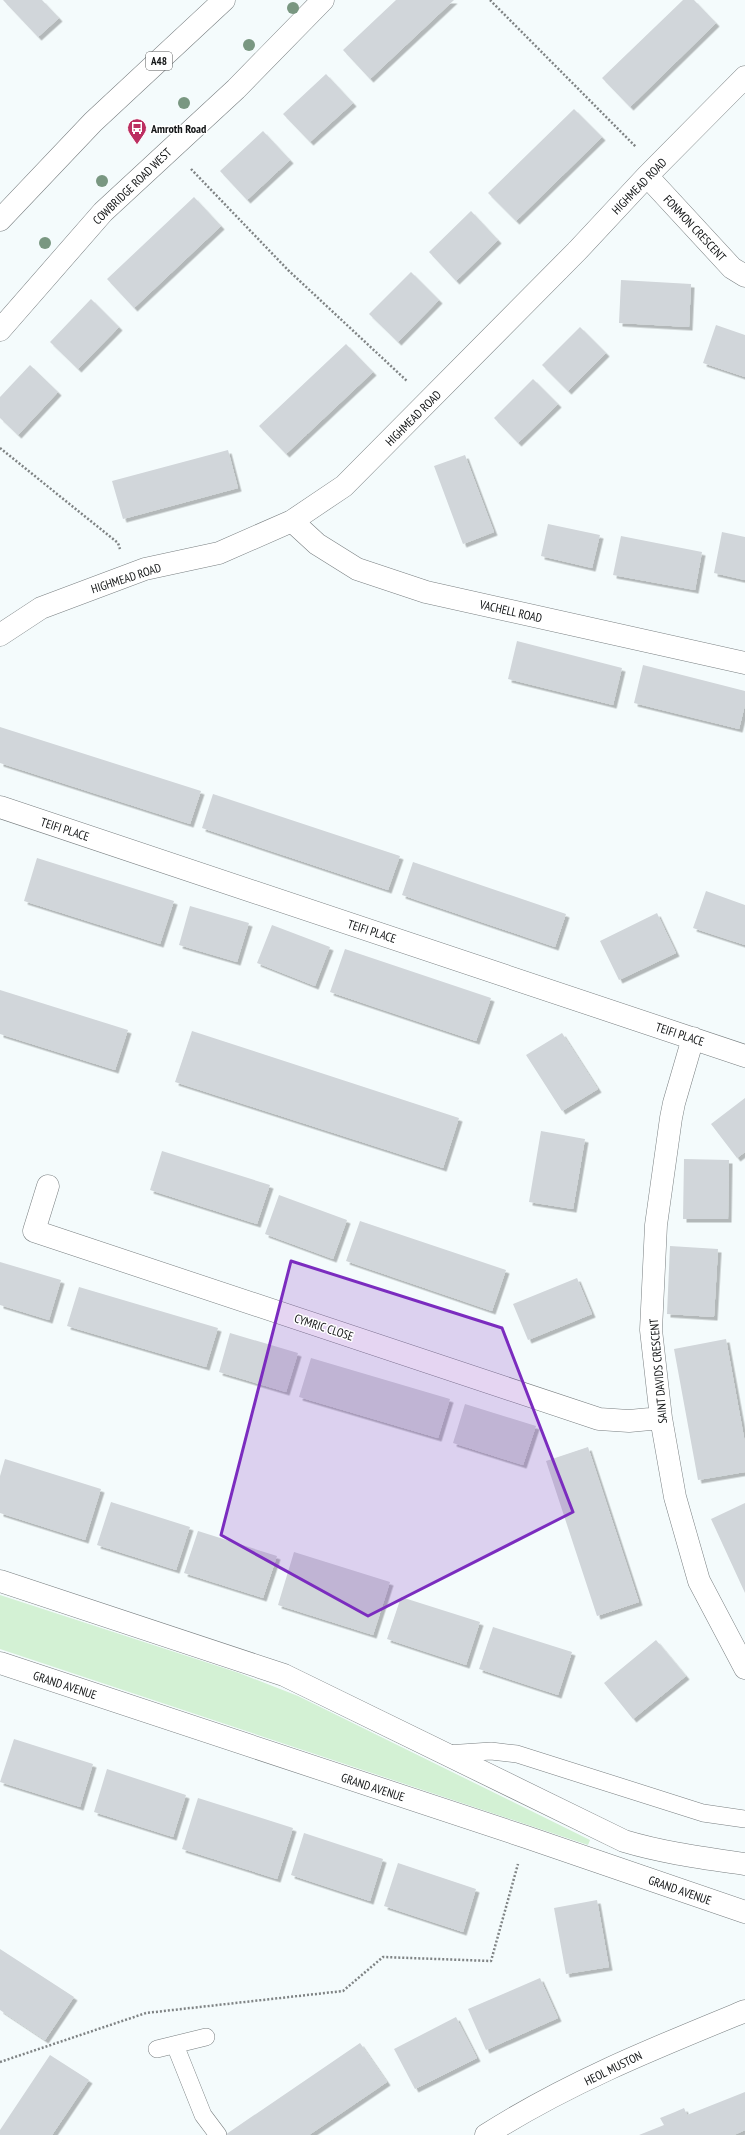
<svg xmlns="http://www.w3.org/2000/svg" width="745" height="2135" font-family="'PT Sans Narrow',sans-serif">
  <defs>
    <filter id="shadow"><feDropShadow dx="3.5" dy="3.5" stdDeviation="0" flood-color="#0004"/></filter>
  </defs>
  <rect width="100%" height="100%" fill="#f4fbfc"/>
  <!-- green -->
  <path fill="#d3f1d4" d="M0,1595L239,1673L298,1696L590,1840L588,1845L0,1649Z"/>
  <!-- building -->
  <path fill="#d1d6da" filter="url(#shadow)" d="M3,0H42L59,18L38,37Z
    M396,0H454L370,79L343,50Z
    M683,0H694L716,23L630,107L602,78Z
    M326,74L353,103L310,142L283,114Z
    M574,109L602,137L516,221L488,193Z
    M263,131L290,160L247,200L220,171Z
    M194,197L221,226L134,308L107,279Z
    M471,211L498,240L456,281L429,252Z
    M411,272L439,300L398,342L369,314Z
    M621,280L691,284L689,327L619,323Z
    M91,299L119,327L78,369L50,342Z
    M716,325L745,335V377L703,363Z
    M580,327L606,353L568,391L542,365Z
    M346,344L373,372L286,454L259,426Z
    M30,365L58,392L18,435L0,418V397Z
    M533,379L558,404L518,443L494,418Z
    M228,450L238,488L123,519L112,481Z
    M465,455L494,532L463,544L434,466Z
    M548,524L600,535L592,568L541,556Z
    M722,532L745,537V580L714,573Z
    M621,536L702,552L695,590L613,575Z
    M517,641L622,668L613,705L508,679Z
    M643,665L745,691V705L739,729L634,703Z
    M0,727L201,791L190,824L0,763Z
    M213,794L400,856L388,890L202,828Z
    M37,858L174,901L160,944L24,901Z
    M413,862L566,914L555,947L402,895Z
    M706,891L745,905V945L693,928Z
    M190,906L249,923L237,962L179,945Z
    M657,913L676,953L619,980L600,941Z
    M272,925L330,947L315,986L257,963Z
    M345,949L491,998L476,1041L330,992Z
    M0,990L128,1030L115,1070L0,1034Z
    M192,1031L459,1118L443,1168L175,1082Z
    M562,1033L598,1089L562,1111L526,1055Z
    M745,1098V1152L737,1158L711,1124Z
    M541,1131L585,1139L573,1209L529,1202Z
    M162,1151L270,1185L257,1224L150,1190Z
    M684,1159L729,1160L728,1219H683Z
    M279,1195L347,1220L333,1259L265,1234Z
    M360,1221L506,1270L492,1311L346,1261Z
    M670,1246L718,1249L714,1317L667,1314Z
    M0,1262L61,1280L49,1320L0,1305Z
    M577,1278L592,1314L528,1340L513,1304Z
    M79,1287L218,1328L206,1367L67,1326Z
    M230,1333L298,1353L286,1392L219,1372Z
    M726,1339L745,1443V1472L698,1480L674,1349Z
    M311,1358L450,1399L438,1438L299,1397Z
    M465,1404L536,1426L523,1465L453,1443Z
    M588,1447L639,1602L597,1616L546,1461Z
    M5,1459L101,1489L85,1540L0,1513V1476Z
    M111,1502L190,1527L176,1570L97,1545Z
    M745,1503V1593L711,1519Z
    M198,1531L277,1556L263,1598L184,1573Z
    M294,1552L390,1582L373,1635L278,1605Z
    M401,1597L480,1622L466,1665L387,1639Z
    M493,1627L572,1652L558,1695L479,1669Z
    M656,1640L686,1676L633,1719L604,1683Z
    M14,1739L93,1764L80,1807L0,1782Z
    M107,1769L186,1795L173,1837L94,1812Z
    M198,1798L293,1828L277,1879L182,1849Z
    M304,1833L383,1859L370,1901L291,1875Z
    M398,1863L476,1889L463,1932L384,1906Z
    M597,1900L609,1967L566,1974L554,1908Z
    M0,1949L74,1997L45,2040L0,2010Z
    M540,1978L558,2018L486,2050L468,2009Z
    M456,2017L477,2058L415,2089L394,2049Z
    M360,2043L387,2082L309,2135H225Z
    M50,2055L89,2080L52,2135H0V2130Z
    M745,2092V2130L734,2135H639L664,2125L660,2118L675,2112L684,2108L687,2115Z"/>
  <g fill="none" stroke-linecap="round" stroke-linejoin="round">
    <!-- service casing -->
    <g stroke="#797f81" stroke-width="18">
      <path id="service" d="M446,1754L491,1751L517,1754L703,1813L745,1819
        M175,2045L203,2115L218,2135
        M157,2049L206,2037"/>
    </g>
    <!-- minor casing -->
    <g stroke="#797f81" stroke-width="23">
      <path id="minor" d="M647,176L732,268L745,276
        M0,330L103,212L236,89L323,0
        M292,521L317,544L357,569L426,592L745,663
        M0,635L41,608L145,569L219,553L292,521L344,486L577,251L647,176L745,77
        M0,807L745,1056
        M693,1038L674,1103L671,1118L656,1225L651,1330L661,1418L675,1497L699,1581L745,1668
        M48,1186L34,1231L599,1419L629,1421L661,1418
        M486,2135C567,2083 657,2047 745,2011"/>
    </g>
    <!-- tertiary casing -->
    <g stroke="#797f81" stroke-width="23">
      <path id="tertiary" d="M0,1581L284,1675L624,1841C664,1853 704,1858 745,1864
        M0,1663L526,1837L745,1912"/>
    </g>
    <!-- trunk casing -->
    <g stroke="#797f81" stroke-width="23">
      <path id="trunk" d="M0,220L93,122L224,0"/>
    </g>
    <!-- path -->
    <path stroke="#7f8384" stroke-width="2.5" stroke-dasharray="2 2" stroke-linecap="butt" d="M490,0L636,147
      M191,169L288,270L407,381
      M0,448L118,543L120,549
      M0,2062L146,2013L343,1991L383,1957L491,1961L518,1864"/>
    <!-- service -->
    <use href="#service" stroke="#fff" stroke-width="17"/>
    <!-- minor -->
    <use href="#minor" stroke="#fff" stroke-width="22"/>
    <!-- tertiary -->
    <use href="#tertiary" stroke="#fff" stroke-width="22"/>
    <!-- trunk -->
    <use href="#trunk" stroke="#fff" stroke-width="22"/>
  </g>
  <!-- trees -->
  <g fill="#799781">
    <circle cx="293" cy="8" r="6"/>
    <circle cx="249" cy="45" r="6"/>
    <circle cx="184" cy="103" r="6"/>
    <circle cx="102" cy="181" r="6"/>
    <circle cx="45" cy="243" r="6"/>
  </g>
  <!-- marked area -->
  <path fill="#7b2cbf" fill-opacity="0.2" stroke="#7b2cbf" stroke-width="3" stroke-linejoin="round" d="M291,1261L502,1328L573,1512L368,1616L221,1535Z"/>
  <!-- icons -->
  <defs>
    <g id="bus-pin" transform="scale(1)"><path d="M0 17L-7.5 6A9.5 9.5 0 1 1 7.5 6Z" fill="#bc2f61" stroke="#fff"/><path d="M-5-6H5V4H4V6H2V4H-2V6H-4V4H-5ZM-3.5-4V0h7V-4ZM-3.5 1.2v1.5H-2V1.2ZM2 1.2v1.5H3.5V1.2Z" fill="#fff"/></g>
  </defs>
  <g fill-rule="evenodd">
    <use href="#bus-pin" x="137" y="128"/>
  </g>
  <g text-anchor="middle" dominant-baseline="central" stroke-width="3" stroke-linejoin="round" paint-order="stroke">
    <!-- shield labels -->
    <rect fill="#fff" stroke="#585a5a" stroke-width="1" x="146" y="52" width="26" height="18" rx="3"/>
    <g font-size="11" font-weight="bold" fill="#111314">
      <text x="159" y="61">A48</text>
    </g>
    <!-- poi labels -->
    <g font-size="12" font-weight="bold" fill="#111314" stroke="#fff" text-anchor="start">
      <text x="151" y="128">Amroth Road</text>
    </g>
    <!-- street labels -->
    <g font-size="12" fill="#111314" stroke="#fff">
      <text transform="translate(132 186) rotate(-44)">COWBRIDGE ROAD WEST</text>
      <text transform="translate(639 186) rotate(-46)">HIGHMEAD ROAD</text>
      <text transform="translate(695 228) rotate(47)">FONMON CRESCENT</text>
      <text transform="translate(413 418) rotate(-45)">HIGHMEAD ROAD</text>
      <text transform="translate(126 578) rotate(-18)">HIGHMEAD ROAD</text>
      <text transform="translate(511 611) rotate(13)">VACHELL ROAD</text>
      <text transform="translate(65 829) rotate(18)">TEIFI PLACE</text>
      <text transform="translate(372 931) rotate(18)">TEIFI PLACE</text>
      <text transform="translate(680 1034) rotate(18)">TEIFI PLACE</text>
      <text transform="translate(324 1327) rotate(18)">CYMRIC CLOSE</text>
      <text transform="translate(658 1371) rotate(-95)">SAINT DAVIDS CRESCENT</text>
      <text transform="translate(65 1685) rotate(18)">GRAND AVENUE</text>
      <text transform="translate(373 1787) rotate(18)">GRAND AVENUE</text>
      <text transform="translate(680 1890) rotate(19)">GRAND AVENUE</text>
      <text transform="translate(613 2068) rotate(-26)">HEOL MUSTON</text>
    </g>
  </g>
</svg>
